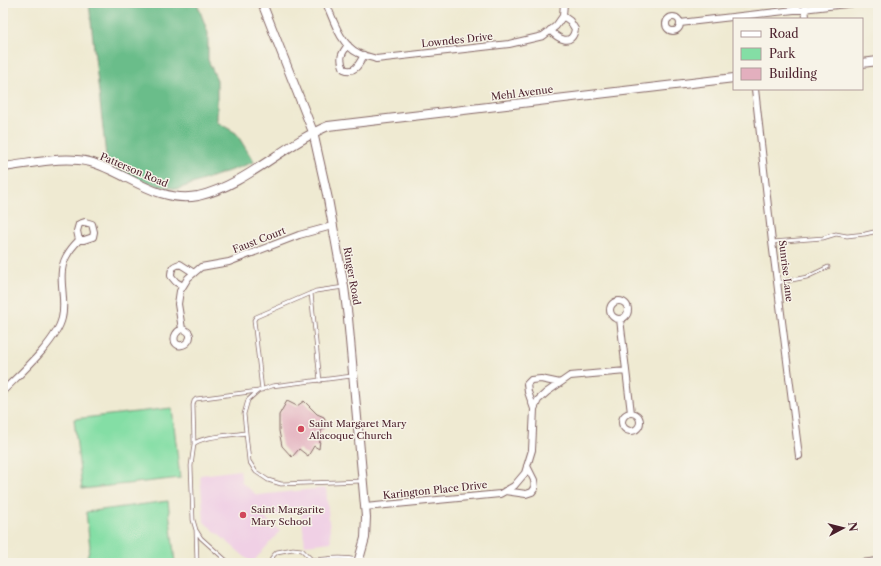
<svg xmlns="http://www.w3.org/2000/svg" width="881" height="566" font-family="'Libre Caslon Text',serif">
  <rect width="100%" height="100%" fill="#f7f3e8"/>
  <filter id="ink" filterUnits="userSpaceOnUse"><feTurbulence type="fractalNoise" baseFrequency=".025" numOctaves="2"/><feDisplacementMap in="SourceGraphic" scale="8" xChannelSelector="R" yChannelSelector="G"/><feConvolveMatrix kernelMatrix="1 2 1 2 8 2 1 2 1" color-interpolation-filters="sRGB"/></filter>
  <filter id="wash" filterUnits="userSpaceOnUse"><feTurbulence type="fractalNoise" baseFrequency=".012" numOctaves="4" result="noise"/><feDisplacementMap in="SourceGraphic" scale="16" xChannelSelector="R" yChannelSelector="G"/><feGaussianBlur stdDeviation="0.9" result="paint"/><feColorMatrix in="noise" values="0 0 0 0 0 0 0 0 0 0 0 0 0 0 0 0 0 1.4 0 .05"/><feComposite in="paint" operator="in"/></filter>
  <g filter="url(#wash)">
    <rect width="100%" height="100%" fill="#efead2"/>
    <!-- built -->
    <path fill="#f0d0e5" d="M240,470L242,483L257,495L326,488L331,542L305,545L301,512L265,518L280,531L252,563L204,522L200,475Z"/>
    <!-- green -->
    <path fill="#84dea5" stroke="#677e68" d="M172,408L180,478L82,489L74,419Z
      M168,501L175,563H94L91,562V558L87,557L90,547L86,512Z"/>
    <!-- forest -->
    <path fill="#6bbd8a" stroke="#5a6e5a" d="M89,3H197L208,33V60L217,80V122L236,133L254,162L178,189L159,186L138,179L107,165Z"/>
    <g id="blocks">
      <!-- building -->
      <path fill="#e3afbe" d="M287,401L297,406L304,401L317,414L324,417L326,421L325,428L321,431L319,449L314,446L308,456L299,449L292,457L282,446L279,431V415Z"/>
    </g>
  </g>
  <g filter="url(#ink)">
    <use href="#blocks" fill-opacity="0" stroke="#846665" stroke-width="1"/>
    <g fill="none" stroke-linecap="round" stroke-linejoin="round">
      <!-- service casing -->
      <g stroke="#846665" stroke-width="4.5">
        <path id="service" d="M772,242L823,238L836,234L847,236L865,234L878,231
          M777,283L807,277L828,267
          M311,293L320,381
          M352,376L272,386L258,391L248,400L244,414L249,461L256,472L268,480L281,484L362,481
          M262,390L254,320L256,317L316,291L344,287
          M194,443L193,405L194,401L196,399L258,391
          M196,530L197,563
          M229,563L201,538L196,530L193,520L191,466L194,444C201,436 235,435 246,433
          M270,563L273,556L277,552L293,549L302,550L312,560
          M308,563L312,560C327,559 342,556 357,560"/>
      </g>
      <!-- minor casing -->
      <g stroke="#846665" stroke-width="8">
        <path id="minor" d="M326,3C334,21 340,44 358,53C363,56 371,57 376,59L509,44L543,36L556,26L563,16L564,3
          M805,3L806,19
          M666 24a7 7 0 1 1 14 0a7 7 0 1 1-14 0Z
          M680,23L855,3
          M550,30C558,39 572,47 575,29L570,21L563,16
          M348,45C341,54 339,58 344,69C355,74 359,64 364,55
          M755,89L772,242L799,456
          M85,222L92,224L94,232L93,237L84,240H79L77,231L79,224Z
          M183,286L176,282L171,276C171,268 173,266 180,264L194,273
          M610 310a9 9 0 1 1 18 0a9 9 0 1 1-18 0Z
          M620,319L631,413
          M182,329C177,331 173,336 175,342C181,353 201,334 182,329L178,304L180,291L188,278L201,267L229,262L299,235L332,226
          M3,391C20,374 57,341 62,318C67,298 56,276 66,257C69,251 74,245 79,240
          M534,409L528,392L527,384L531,380L541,379L560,383
          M622 422a9 9 0 1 1 18 0a9 9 0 1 1-18 0Z
          M505,491L526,494L532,492L535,488L534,480L527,466
          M365,507L500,494L514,486L525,473L532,450L534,409L538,400L547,392L570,376L626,371
          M861,563L878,561"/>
      </g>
      <!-- tertiary casing -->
      <g stroke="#846665" stroke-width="10">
        <path id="tertiary" d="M262,3L313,132L328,199L344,287L348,318L366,517L365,538L358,563
          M862,63L878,61
          M3,167C31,164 63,155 90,162C126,172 158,204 198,196C246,185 284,144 328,126L734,78"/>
      </g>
      <!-- service -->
      <use href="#service" stroke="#fff" stroke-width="3"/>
      <!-- minor -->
      <use href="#minor" stroke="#fff" stroke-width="6"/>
      <!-- tertiary -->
      <use href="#tertiary" stroke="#fff" stroke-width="8"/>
    </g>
  </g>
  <!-- markers -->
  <g fill="#d1495b" stroke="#f7f3e8" stroke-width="1.5">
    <circle cx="301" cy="429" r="4"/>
    <circle cx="243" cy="515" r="4"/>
  </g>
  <g text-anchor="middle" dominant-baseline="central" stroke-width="3" stroke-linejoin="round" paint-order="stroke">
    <!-- street labels -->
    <g font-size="10" fill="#4a1f2b" stroke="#f7f3e8">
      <text transform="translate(457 40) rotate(-6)">Lowndes Drive</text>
      <text transform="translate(522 93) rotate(-7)">Mehl Avenue</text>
      <text transform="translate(134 170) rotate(23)">Patterson Road</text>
      <text transform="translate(259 240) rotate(-21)">Faust Court</text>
      <text transform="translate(786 271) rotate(83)">Sunrise Lane</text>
      <text transform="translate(352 276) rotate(80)">Ringer Road</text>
      <text transform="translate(435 490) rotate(-6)">Karington Place Drive</text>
    </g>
    <!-- poi labels -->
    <g font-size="10" fill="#4a1f2b" stroke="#f7f3e8" text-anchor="start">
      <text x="309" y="423">Saint Margaret Mary<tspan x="309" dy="12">Alacoque Church</tspan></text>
      <text x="251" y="509">Saint Margarite<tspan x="251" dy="12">Mary School</tspan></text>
    </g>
  </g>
  <!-- margin -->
  <rect width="881" height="566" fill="none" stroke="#f7f3e8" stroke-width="16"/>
  <!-- legend -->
  <rect x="733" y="18" width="130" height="72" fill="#f7f3e8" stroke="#b29e9c"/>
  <rect x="741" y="31" width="20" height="6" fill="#ffffff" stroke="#b29e9c"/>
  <text x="769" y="38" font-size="12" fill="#4a1f2b">Road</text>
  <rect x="741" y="48" width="20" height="12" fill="#84dea5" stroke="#b29e9c"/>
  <text x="769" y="58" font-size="12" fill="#4a1f2b">Park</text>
  <rect x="741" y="68" width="20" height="12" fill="#e3afbe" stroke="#b29e9c"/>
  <text x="769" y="78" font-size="12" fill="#4a1f2b">Building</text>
  <!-- north arrow -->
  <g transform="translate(843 528) rotate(83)" stroke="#f7f3e8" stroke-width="3" paint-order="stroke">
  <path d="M0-3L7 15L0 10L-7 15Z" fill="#4a1f2b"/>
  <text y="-6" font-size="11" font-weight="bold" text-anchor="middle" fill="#4a1f2b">N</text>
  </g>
</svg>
